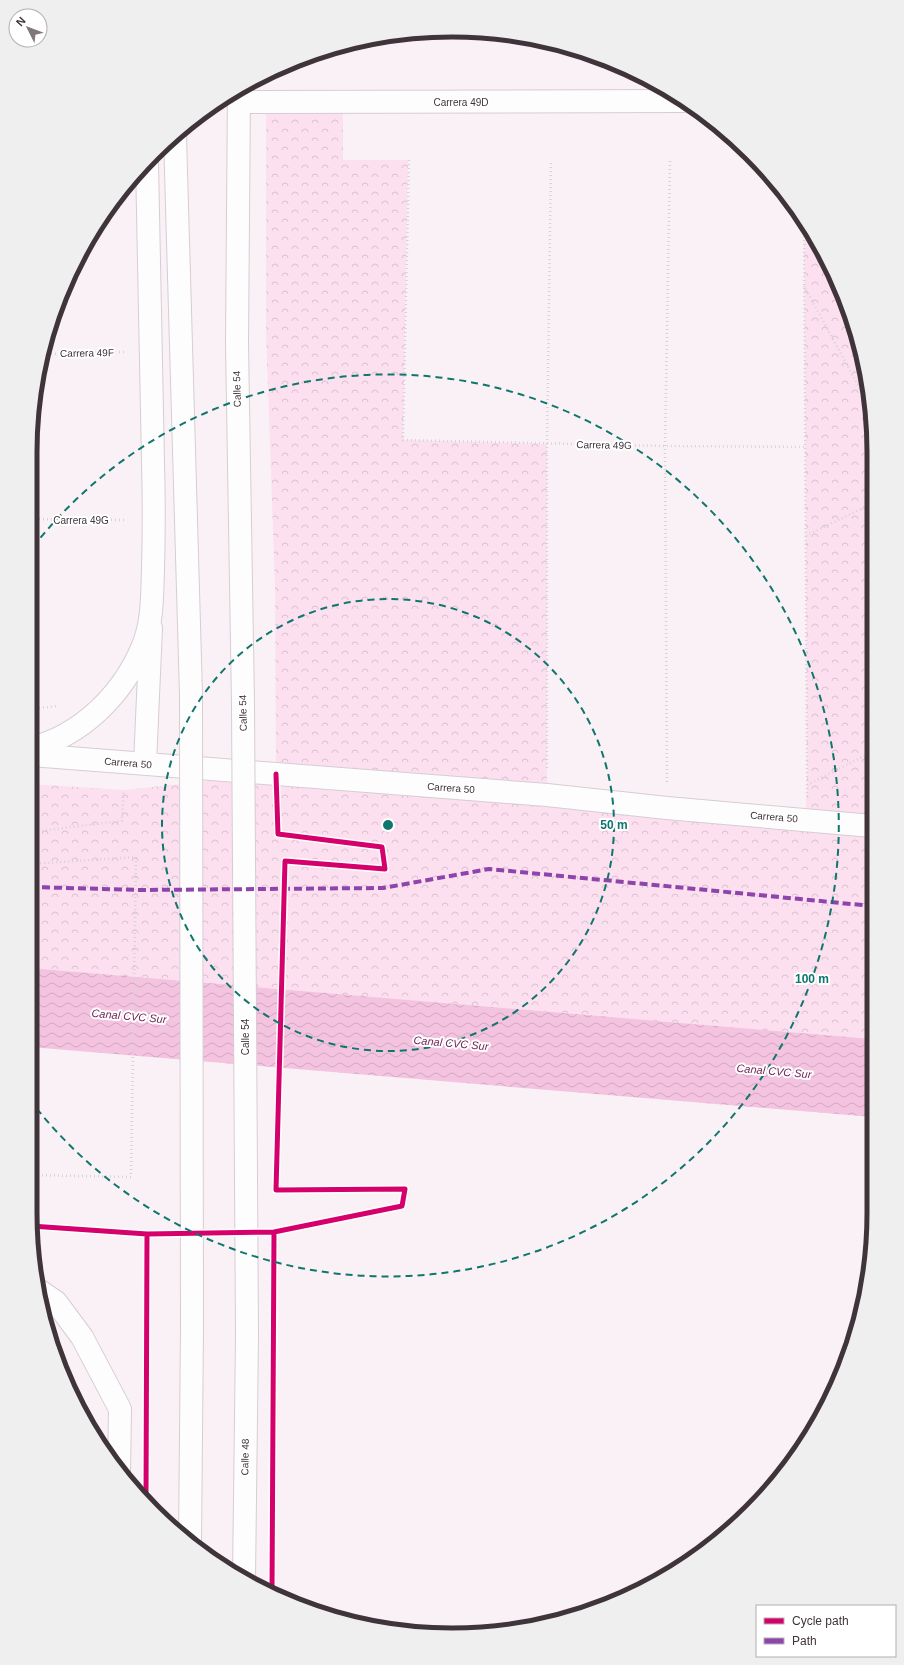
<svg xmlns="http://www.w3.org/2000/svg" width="904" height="1665" font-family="Arial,sans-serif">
  <defs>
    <pattern id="park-crowns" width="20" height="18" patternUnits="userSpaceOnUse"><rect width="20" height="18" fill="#fce0ef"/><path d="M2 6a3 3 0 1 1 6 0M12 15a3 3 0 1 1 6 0" fill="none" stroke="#d9c1ce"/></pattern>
    <pattern id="water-waves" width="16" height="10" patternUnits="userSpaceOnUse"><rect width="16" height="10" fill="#f4c3e0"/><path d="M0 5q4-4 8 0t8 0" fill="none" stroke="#d2a8c1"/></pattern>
  </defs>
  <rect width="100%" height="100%" fill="#faf1f6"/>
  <!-- park -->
  <path fill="url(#park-crowns)" d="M266,102H343V160H408L403,440L547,444V795L805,820L807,785L804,241H814L852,316L870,397L872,1039L30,968V784L124,790L276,774L275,587L266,332Z"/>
  <!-- water -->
  <path fill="url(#water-waves)" d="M30,968L872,1039L873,1117L30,1047Z"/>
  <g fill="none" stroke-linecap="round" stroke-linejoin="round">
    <!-- street casing -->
    <g stroke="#d6cdd2" stroke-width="24">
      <path id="street" d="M239,102L683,101
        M31,755L547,795L667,808L872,826
        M145,764L151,628
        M37,1289L56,1302L82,1337L120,1409L119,1472"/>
    </g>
    <!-- secondary casing -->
    <g stroke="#d6cdd2" stroke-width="24">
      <path id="secondary" d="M239,90L237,343L243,704
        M175,136L191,695
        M31,748C81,736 122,695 142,648C153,623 152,596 153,569C154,533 154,498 153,462C151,362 149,262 147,162
        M190,1542L192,1327
        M244,1578L247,1336"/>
    </g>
    <!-- path -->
    <path stroke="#d6d3d5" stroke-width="2.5" stroke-dasharray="1 3" stroke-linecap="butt" d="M409,160L403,440L665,446L805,447
      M804,220L807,793
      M804,286L870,407
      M43,354L124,352
      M31,519L126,520
      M806,536L871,504
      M31,709L58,706
      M547,768V444L551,160
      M667,782L665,446L670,160
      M807,785L872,752
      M30,832L122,821L124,790
      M30,1175L131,1177L136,857L30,864"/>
    <!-- street -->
    <use href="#street" stroke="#fefdfe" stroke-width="22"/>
    <!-- secondary -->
    <use href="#secondary" stroke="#fefdfe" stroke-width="22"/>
    <!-- secondary-bridge casing -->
    <g stroke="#d6cdd2" stroke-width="24" stroke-linecap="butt">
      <path id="secondary-bridge" d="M191,695L192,1327
        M243,704L247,1336"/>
    </g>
    <!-- secondary-bridge -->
    <use href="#secondary-bridge" stroke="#fefdfe" stroke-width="22"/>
    <!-- quiet -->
    <path stroke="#8e44ad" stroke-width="4" stroke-dasharray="8 4" stroke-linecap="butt" d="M30,887L141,890L383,888L489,869L872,906"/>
    <!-- cycleway casing -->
    <g stroke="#fff" stroke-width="8">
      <path id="cycleway" d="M31,1226L147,1234L274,1232L402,1206L405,1189L276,1190L285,861L385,869L382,847L278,834L276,774
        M146,1500L147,1234
        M272,1593L274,1232"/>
    </g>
    <!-- cycleway -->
    <use href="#cycleway" stroke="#d6006c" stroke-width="5"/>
  </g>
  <!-- distance rings -->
  <g fill="none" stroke="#0f766e" stroke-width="2" stroke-dasharray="7 5">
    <circle cx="388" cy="825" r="226"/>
    <path d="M33 547A451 451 0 1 1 30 1100"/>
  </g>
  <g text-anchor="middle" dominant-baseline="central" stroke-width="4" stroke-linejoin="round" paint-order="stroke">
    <!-- street labels -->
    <g font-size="10" fill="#3f343a" stroke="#fff">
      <text x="461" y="102">Carrera 49D</text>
      <text transform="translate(87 353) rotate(-1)">Carrera 49F</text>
      <text transform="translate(237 389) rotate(-91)">Calle 54</text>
      <text transform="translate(604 445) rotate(1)">Carrera 49G</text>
      <text x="81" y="520">Carrera 49G</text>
      <text transform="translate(243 713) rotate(-91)">Calle 54</text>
      <text transform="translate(128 763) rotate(5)">Carrera 50</text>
      <text transform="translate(451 788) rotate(4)">Carrera 50</text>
      <text transform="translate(774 817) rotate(5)">Carrera 50</text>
      <text transform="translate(245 1037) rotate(-90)">Calle 54</text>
      <text transform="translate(245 1457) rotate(-89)">Calle 48</text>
    </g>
    <!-- water labels -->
    <g font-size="11" font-style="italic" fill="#722659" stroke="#fff">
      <text transform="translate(129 1016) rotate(5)">Canal CVC Sur</text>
      <text transform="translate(451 1043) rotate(5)">Canal CVC Sur</text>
      <text transform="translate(774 1071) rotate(5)">Canal CVC Sur</text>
    </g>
  </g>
  <!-- crop -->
  <path d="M0 0H904V1665H0ZM452 37H452A415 415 0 0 1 867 452V1213A415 415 0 0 1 452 1628H452A415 415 0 0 1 37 1213V452A415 415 0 0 1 452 37Z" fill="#f0efef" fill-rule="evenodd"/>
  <path fill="none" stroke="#3f343a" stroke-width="5" d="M452 37H452A415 415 0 0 1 867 452V1213A415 415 0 0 1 452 1628H452A415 415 0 0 1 37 1213V452A415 415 0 0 1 452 37Z"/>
  <circle cx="388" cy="825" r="6" fill="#0f766e" stroke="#fff" stroke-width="2"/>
  <g font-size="12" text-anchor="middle" font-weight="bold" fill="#0f766e" stroke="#fff" stroke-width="4" stroke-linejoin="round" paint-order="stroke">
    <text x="614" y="829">50 m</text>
    <text x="812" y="983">100 m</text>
  </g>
  <!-- legend -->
  <rect x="756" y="1605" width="140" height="52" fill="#ffffff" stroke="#b2aeb0"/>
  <rect x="764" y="1618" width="20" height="6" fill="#d6006c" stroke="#b2aeb0"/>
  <text x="792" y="1625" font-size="12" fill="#3f343a">Cycle path</text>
  <rect x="764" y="1638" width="20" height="6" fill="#8e44ad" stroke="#b2aeb0"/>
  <text x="792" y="1645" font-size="12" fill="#3f343a">Path</text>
  <!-- north arrow -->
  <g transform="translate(28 28) rotate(312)"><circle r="19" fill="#ffffff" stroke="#b2aeb0"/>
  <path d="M0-3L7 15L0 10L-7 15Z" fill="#80767c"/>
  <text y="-6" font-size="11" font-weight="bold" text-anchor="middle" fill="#3f343a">N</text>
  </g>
</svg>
